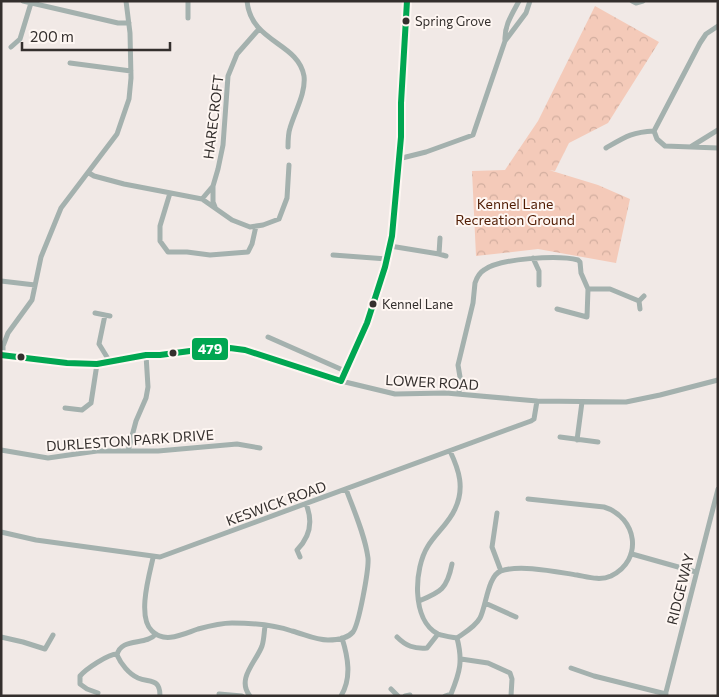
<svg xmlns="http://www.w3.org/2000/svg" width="719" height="697" font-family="Commissioner,sans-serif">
  <defs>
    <pattern id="forest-crowns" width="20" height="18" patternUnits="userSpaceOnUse" patternTransform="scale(1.25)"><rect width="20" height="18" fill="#f4cab9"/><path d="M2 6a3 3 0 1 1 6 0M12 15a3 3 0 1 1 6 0" fill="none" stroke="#d2ae9f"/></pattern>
  </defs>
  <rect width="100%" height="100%" fill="#f1e9e6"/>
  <!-- forest -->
  <path fill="url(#forest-crowns)" d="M595,6L659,42L608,123L569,143L555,171L549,170L598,185L630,199L616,263L538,249L476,256L472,171L505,170L538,121Z"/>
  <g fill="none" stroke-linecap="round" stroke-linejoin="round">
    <!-- minor -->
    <path stroke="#a4b1ae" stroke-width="5" d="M23,1L118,23H129
      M188,1V18
      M247,1C251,43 298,42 304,76C306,93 295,111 290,128C288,134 288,141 288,147
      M632,1L636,3L643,1
      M718,26L706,34L700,43L654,131L657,139L665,146L718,148
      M505,41C504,26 512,14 519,1
      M11,47L20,39L31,3
      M70,63L131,71
      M692,146L718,130
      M606,148C625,137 632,132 654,131
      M398,159L426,152L473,135L505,41L526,13L530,1
      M89,173L94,176L124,184L202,199L232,220L250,227L263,225L279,219L287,198L289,165
      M213,186V202L215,207
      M170,193L160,226V241L168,252H187L210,255L248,252L252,244L256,226
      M202,199L213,186L218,169L223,145L228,76L237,54L259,29
      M390,246L439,254L440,238
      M439,254L446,256
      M333,255L387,259
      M533,258L539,271V285
      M1,281L35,285
      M588,289H610L639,301
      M640,309L639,301L644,296
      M95,313L110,316
      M105,315L99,344L110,362
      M268,337L345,371
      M1,355L67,363L97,364L146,355H160L205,349L230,348L245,350L284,362L341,381L395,394L446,393L537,401L626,402L660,395L718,380
      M3,355V346L8,333L32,300L41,257L61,208L117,134L129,99L131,78L130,33L126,1
      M341,381L367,323L385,267L392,236L401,137V103L407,1
      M459,394L460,377L458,365L473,303L475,283C477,277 479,273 484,270C500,258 559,255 578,260L580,262L581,273L588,289L587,317L557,309
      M65,408L82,410L91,403L97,364
      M560,437L598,442
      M577,440L582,402
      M1,450L48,458L97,451H158L237,444L260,448
      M128,451L136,421L146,398L148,387L146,355
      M450,451C459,470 465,488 455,509C449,523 436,533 428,546C414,568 411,620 438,634C443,636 451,637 457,638
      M497,513L492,547L501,571
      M1,532L36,540L160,557L531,421L534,419L537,401
      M632,554L696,572
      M300,557L297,550C310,537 313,521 306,504
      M153,558C149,576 137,617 152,631C165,644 183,634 198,629C209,626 220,623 232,623C251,623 274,625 292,631C304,634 315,640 328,640C337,640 347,639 353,632C359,624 369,569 368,558C365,535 354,511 346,489
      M419,601C441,592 447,589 452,564
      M485,603L516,617
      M156,634C146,646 121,637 117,655C121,664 129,674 138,678C150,683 160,678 160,696
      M1,637L23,642L45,649L53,635
      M397,637C406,646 414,649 427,648L438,634
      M457,638C464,633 475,627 480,618C486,607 488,575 501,571C520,564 557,572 577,575C588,577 600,581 611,576C644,560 637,517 604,507L528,499
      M461,659L488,663L510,673L512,679L511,696
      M571,668L594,676L666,694
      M391,689L398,696
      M98,693L87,689L80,684V676C86,669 108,654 117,654
      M219,694L242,696
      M250,696C236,679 256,662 262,646C264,640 264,633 265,626
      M341,696C352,678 348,657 342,638
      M405,696L410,695
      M445,696L451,694C460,672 463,661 457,638
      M665,696L718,489"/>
    <!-- bus-1 casing -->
    <g stroke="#fef6f2" stroke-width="10">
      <path id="bus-1" d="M1,355L67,363L97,364L146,355H160L205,349L230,348L245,350L341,381
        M341,381L367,323L385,267L392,236L401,137V103L407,1"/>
    </g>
    <!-- bus-1 -->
    <use href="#bus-1" stroke="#00a651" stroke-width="6"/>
  </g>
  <!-- markers -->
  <g fill="#342f2d" stroke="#fef6f2" stroke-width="2">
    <circle cx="406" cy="21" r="4.5"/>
    <circle cx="373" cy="304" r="4.5"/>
    <circle cx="173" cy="353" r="4.5"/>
    <circle cx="21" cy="357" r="4.5"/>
  </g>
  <g text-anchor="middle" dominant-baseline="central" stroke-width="4" stroke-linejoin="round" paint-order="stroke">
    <!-- bus labels -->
    <g font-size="13" fill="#342f2d" stroke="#fef6f2" text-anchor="start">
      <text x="415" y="21">Spring Grove</text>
      <text x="382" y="304">Kennel Lane</text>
    </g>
    <!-- street labels -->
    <g font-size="14" fill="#342f2d" stroke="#fef6f2">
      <text transform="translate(213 117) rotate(-83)">HARECROFT</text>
      <text transform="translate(432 382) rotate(3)">LOWER ROAD</text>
      <text transform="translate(130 440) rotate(-4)">DURLESTON PARK DRIVE</text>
      <text transform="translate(276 503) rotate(-20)">KESWICK ROAD</text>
      <text transform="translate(680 589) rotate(-76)">RIDGEWAY</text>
    </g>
    <!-- park labels -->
    <g font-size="14" fill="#501c03" stroke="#fef6f2">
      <text x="515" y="203">Kennel Lane<tspan x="515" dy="16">Recreation Ground</tspan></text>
    </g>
  </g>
  <rect stroke="#fef6f2" stroke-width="2" x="191" y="337" width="38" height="24" rx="5" fill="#00a651"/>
  <g font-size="14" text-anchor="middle" font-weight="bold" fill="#fff">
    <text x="210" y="354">479</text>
  </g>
  <!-- border -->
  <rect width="719" height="697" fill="none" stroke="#342f2d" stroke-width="5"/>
  <!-- scale -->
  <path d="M22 42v8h148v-8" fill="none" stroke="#342f2d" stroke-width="2.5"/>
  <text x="30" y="42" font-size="15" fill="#342f2d" stroke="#fef6f2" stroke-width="4" paint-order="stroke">200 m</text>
</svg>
